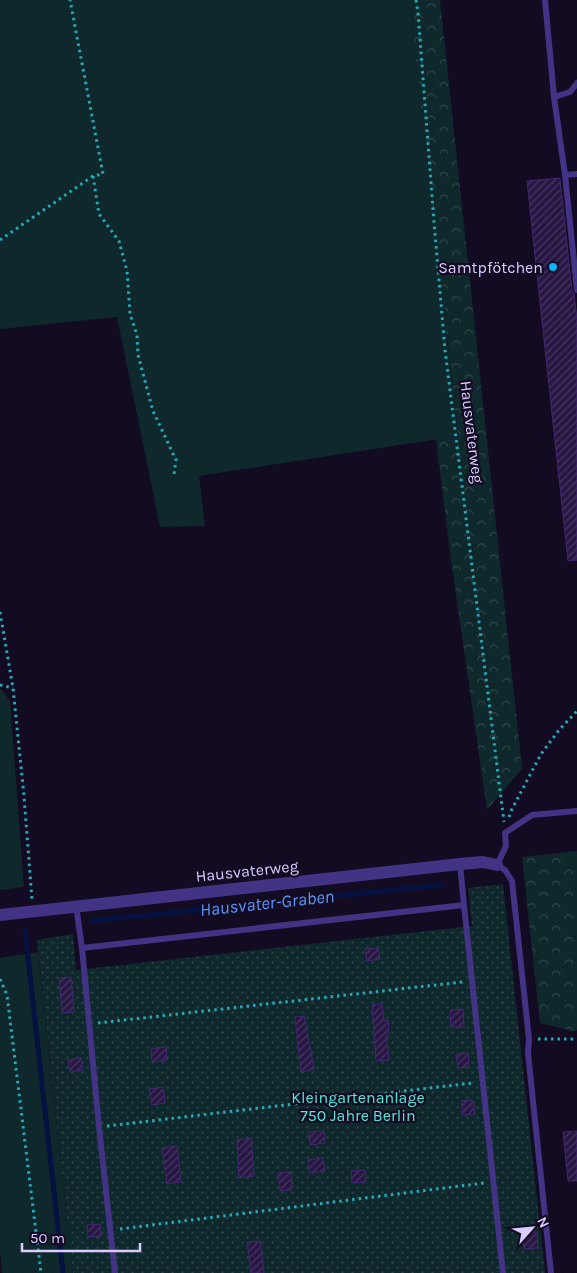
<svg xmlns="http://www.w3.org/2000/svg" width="577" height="1273" font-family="Karla,sans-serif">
  <defs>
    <pattern id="forest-crowns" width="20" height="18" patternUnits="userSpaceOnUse" patternTransform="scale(1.25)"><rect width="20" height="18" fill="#0e282b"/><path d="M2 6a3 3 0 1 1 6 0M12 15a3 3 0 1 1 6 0" fill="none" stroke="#30464b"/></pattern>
    <pattern id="garden-dots" width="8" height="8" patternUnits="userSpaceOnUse" patternTransform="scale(1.25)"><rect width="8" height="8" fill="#0e282b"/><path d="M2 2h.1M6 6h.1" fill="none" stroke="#30464b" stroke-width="1.8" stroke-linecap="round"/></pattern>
    <pattern id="building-hatch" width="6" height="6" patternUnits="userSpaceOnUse" patternTransform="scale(1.25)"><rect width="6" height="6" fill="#271643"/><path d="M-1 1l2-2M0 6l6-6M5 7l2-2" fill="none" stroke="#46375f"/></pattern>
  </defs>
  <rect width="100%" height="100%" fill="#130b21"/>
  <!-- grass -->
  <path fill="#0e282b" d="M0,0H409L458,436L199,476L205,526L160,527L117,317L0,329Z
    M0,689L2,690L10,701L24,887L0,890Z
    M38,952L73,1273H2L0,1252V958Z"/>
  <!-- forest -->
  <path fill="url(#forest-crowns)" d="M409,0H440L522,769L487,810L451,560L436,439L458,436Z
    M577,851V1030L572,1031L540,1023L522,857Z"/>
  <!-- garden -->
  <path fill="url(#garden-dots)" d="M503,884L545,1273H73L37,940L73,934L76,970L472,926L468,888Z"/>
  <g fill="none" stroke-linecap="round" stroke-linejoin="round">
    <!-- stream -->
    <path stroke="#051140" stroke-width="5" d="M91,921L442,885
      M25,930L63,1273"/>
  </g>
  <!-- building -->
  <path fill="url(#building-hatch)" stroke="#422671" d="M560,178L572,291L574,294L577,319V560L568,561L527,181Z
    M378,948L380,959L367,961L365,949Z
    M71,977L74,1012L62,1013L59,978Z
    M382,1004L384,1021L388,1020L389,1033L386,1034L389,1060L376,1061L372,1005Z
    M463,1009L464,1027H451L450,1010Z
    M304,1016L314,1069L301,1072L295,1017Z
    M166,1047L167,1060L152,1062L151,1049Z
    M468,1053L469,1067L458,1068L456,1054Z
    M81,1058L83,1070L70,1072L68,1060Z
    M163,1087L165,1103L152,1105L149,1089Z
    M473,1100L475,1114L463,1115L461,1101Z
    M324,1131L325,1143L310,1145L309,1132Z
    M577,1131V1181H568L563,1132Z
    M251,1138L254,1176L239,1178L237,1140Z
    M177,1146L181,1182L167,1184L162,1148Z
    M323,1158L325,1171L310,1173L308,1160Z
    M365,1170L366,1182L352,1183L351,1171Z
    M291,1172L292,1190L280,1191L278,1173Z
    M100,1224L101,1236L88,1237L87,1225Z
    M537,1232L538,1248L524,1249L522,1233Z
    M260,1241L264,1273H251L247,1242Z"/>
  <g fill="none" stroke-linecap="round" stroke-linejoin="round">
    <!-- path -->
    <path stroke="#24aaba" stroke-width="3" stroke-dasharray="2.5 4" stroke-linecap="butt" d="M416,0L418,13L434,222L445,350L504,822
      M93,176L99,214L119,241L127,271L130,314L137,335L138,355L153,411L176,460L174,474
      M0,240L93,176L103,174L70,0
      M0,612L13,688L24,796L32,900
      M0,685L13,688
      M509,817L512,809L541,754L559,730L577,711
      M0,979L7,995L41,1273
      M98,1023L462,982
      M538,1039H577
      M107,1126L473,1083
      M120,1229L484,1183"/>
    <!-- service -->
    <path stroke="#433384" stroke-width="6" d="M545,0L554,97L565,175L577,290
      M554,97L570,92L577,83
      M565,175L577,174
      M464,905L503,1273
      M76,906L82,948L464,905L460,864
      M82,948L99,1127L115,1273
      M551,1273L528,1053L529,1039L512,881L505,870L497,865L506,846L505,833L532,815L577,811"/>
    <!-- minor -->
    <path stroke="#433384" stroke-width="12" d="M0,915L460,864L483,862L497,865"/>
  </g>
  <!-- markers -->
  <circle fill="#00b5f6" stroke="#130b21" stroke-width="2" cx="553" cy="267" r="5"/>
  <g text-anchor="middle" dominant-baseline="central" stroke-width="4.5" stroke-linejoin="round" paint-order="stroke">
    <!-- poi labels -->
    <g font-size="16" fill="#dacbff" stroke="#130b21" text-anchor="end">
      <text x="543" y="267">Samtpfötchen</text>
    </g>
    <!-- street labels -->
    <g font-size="16" fill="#dacbff" stroke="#130b21">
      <text transform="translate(472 432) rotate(83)">Hausvaterweg</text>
      <text transform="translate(247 871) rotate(-6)">Hausvaterweg</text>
    </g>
    <!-- park labels -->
    <g font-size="16" fill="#4fe8db" stroke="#130b21">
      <text x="358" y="1097">Kleingartenanlage<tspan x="358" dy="18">750 Jahre Berlin</tspan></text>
    </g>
    <!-- water labels -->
    <g font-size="18" font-style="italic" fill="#5997ff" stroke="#130b21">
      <text transform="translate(267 903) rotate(-6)">Hausvater-Graben</text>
    </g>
  </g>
  <!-- north arrow -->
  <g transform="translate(532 1228) rotate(63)" stroke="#130b21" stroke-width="4" paint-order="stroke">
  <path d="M0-4L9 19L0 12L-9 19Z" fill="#dacbff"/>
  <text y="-8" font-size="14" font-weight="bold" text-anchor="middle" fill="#dacbff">N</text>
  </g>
  <!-- scale -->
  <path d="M22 1243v8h118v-8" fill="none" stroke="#dacbff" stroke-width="2.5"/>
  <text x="30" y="1243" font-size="15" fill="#dacbff" stroke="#130b21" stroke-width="4" paint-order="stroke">50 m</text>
</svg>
